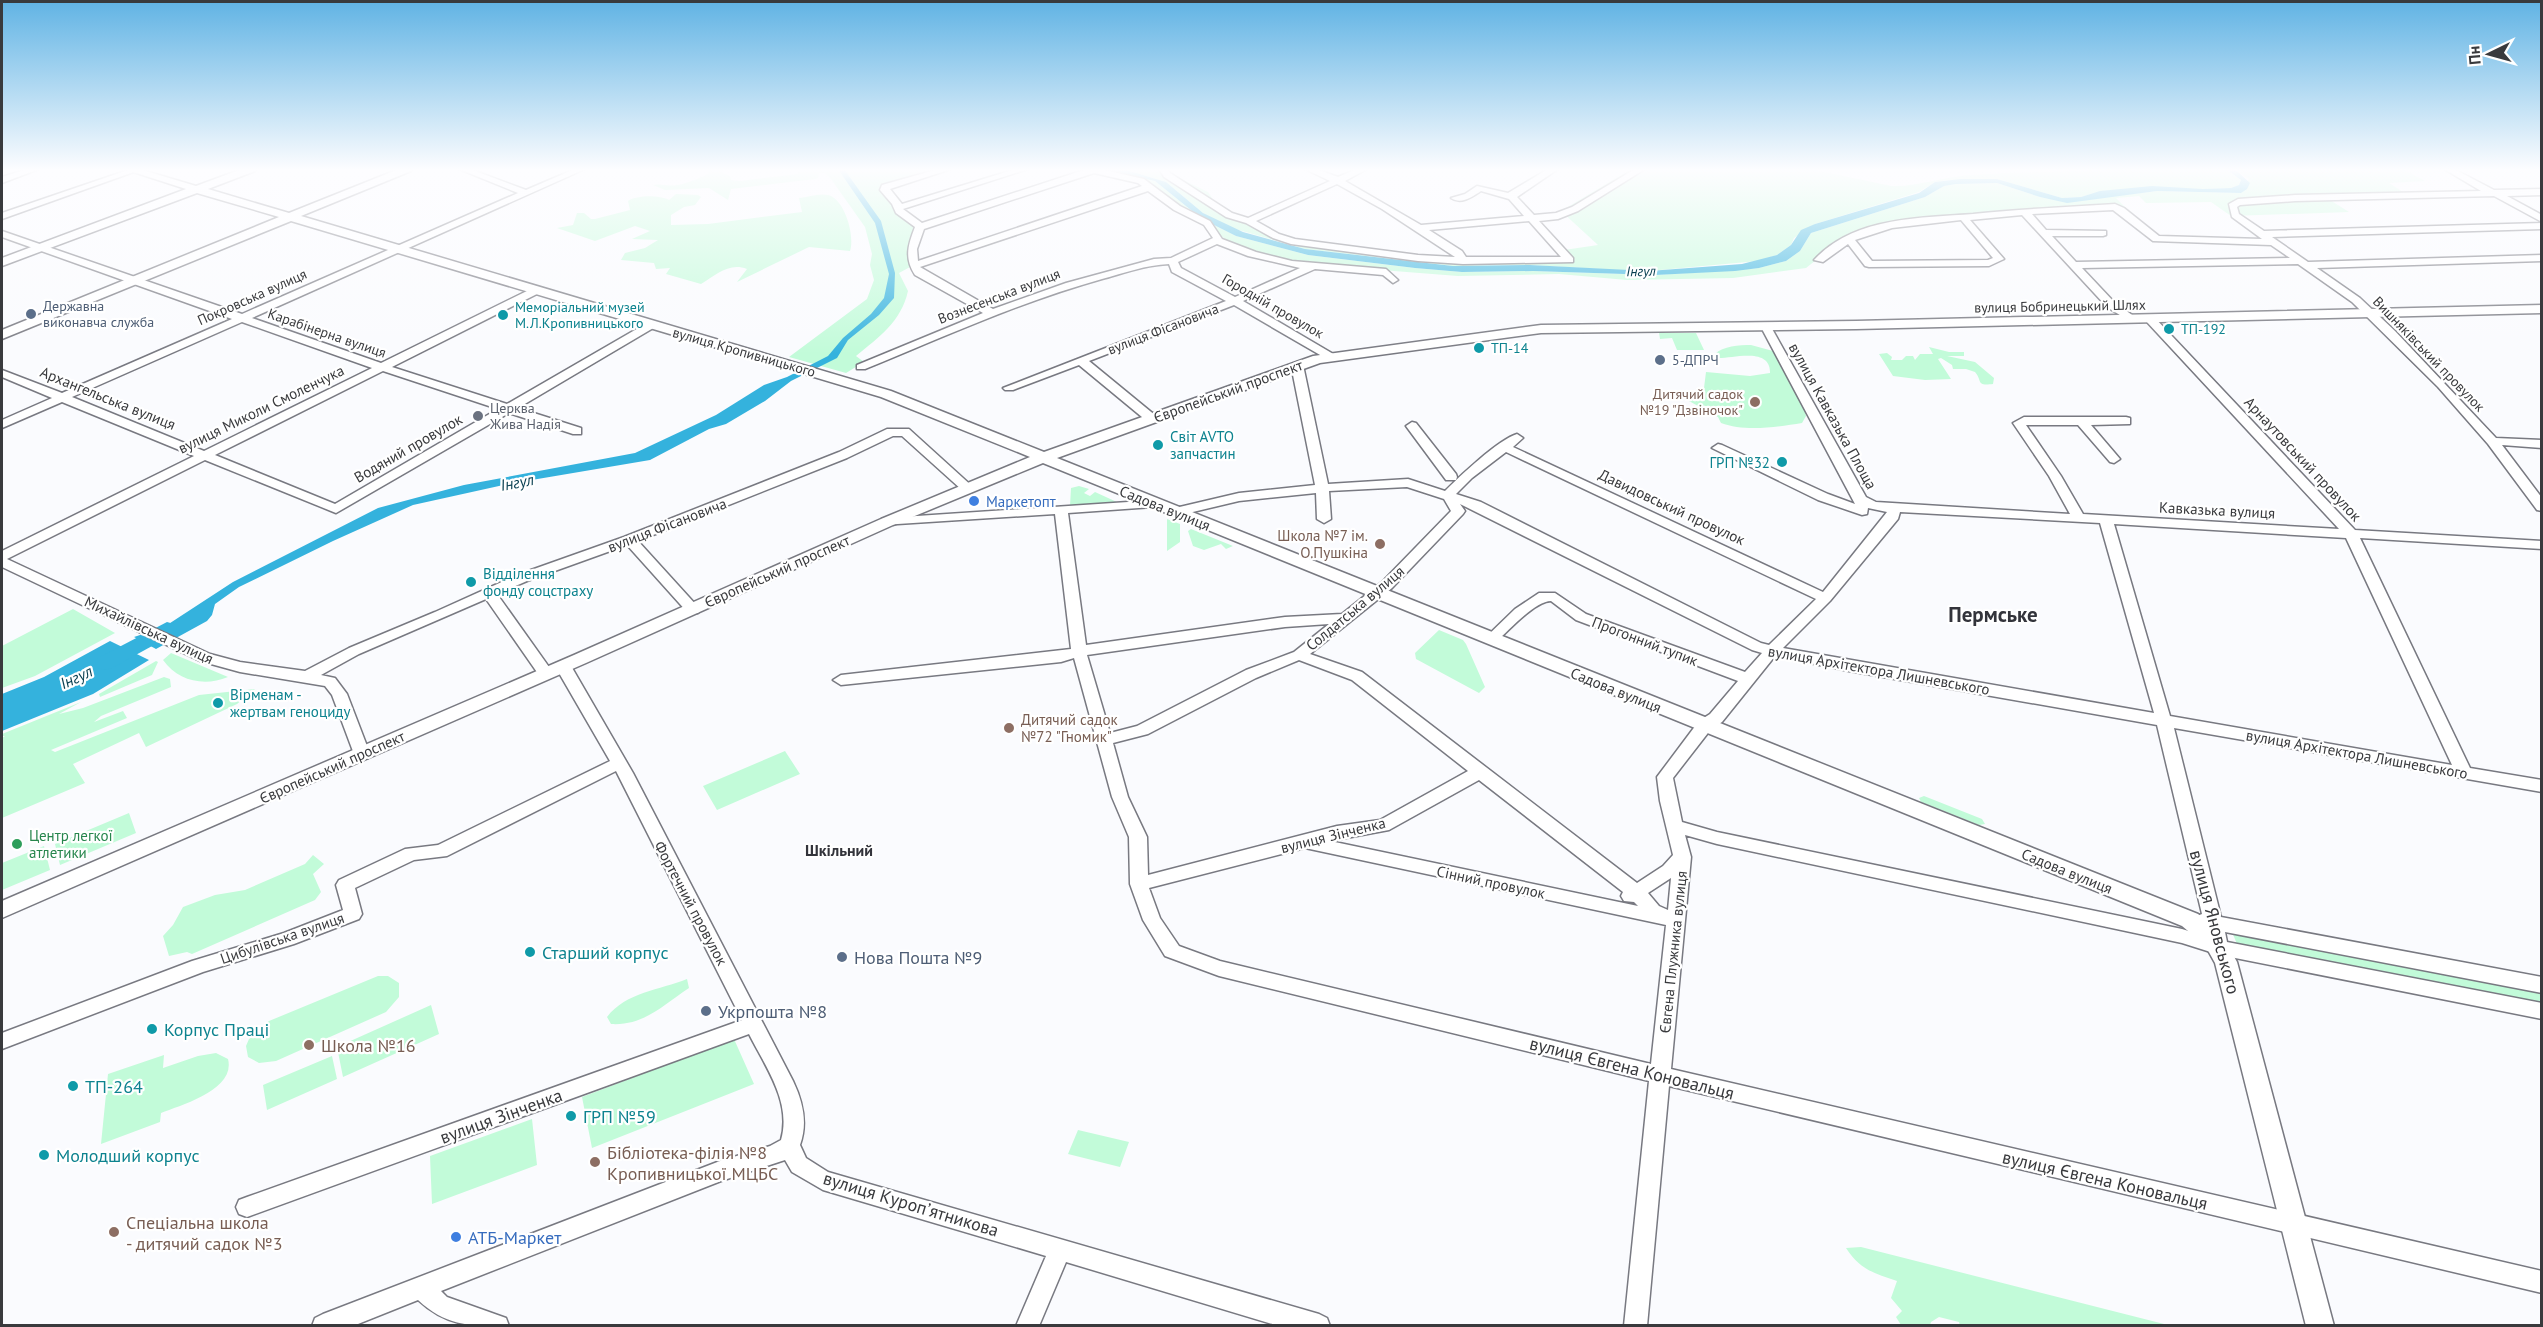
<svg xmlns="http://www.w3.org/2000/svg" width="2543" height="1327" font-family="'PT Sans',sans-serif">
  <rect width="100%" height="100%" fill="#fafbfe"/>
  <!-- green -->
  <path fill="#c2fbd9" d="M705,169H724L723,173L730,176L731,180L740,181L798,174L801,169H941L885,185L897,213L912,222L914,230L909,247L910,267L899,273L908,291C901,322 879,337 856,356L864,362L846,373L789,357L867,299L874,280L870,265L872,254L865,227L831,179L825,173H819L818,178L815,179L731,189L728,200L709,188L665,190L653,185C662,183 669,187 677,185C683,185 706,176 709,173Z
    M1123,169H1167L1169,173L1208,192L1218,207L1297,240L1425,256L1572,259L1564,250L1598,245L1561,211L1631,169H1811L1891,186C1918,187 1945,176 1972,175C2057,170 2141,169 2226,169L2241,180L2239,185L2231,188L2094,193L2081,197L2062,198L1997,179L1947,180L1935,182L1919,192L1815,224L1794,238L1791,245L1777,255L1758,261L1649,271L1618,270L1530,265L1453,266L1305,249L1228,227L1203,213L1166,182Z
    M2234,169H2403L2425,181L2389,183L2409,196L2330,200L2349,212L2231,216L2211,202L2146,203L2139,196L2116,198L2126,208L1889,222L1846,236L1806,268L1733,278L1627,280L1559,274L1458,276L1291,263L1258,255L1228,241L1155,187L1146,186L1127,177L1132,175L1155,181L1202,219L1236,236L1308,255L1415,268L1462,272L1533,271L1655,275L1735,270L1759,268L1786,261L1800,251L1811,233L1925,197L1944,186L1956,184L1997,183L2040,197L2067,202L2157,191L2241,193L2249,179Z
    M676,194L698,195L701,197L695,205L684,207L671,215V225L708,224L802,212L799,198C808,197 819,193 828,195C845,199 855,236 850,251L809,247L737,282L747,269C729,262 716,275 701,284L666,274L670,268L656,269L654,263L621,260L625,253L645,248L658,240L632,239L650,231L635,226L595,241L557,228L573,225L577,213H584L591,219H595L630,210L628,201C637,195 659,195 669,200Z
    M1659,333H1696L1704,350H1677L1672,338L1660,339Z
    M1751,345L1773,351L1778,358L1804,407L1806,416L1802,423C1777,427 1745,432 1721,423L1718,417L1689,401L1704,388L1706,372L1750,376L1770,373C1771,347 1734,358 1719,358L1715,354C1723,346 1739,345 1751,345Z
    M1929,347L1949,352H1964V356H1947L1975,362L1994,378L1993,384C1975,386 1983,381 1975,372L1966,369H1953L1952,365L1941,358L1938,359L1951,379L1925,380L1893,376L1879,354L1887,353L1892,357L1891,360H1902L1906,356H1913L1915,360L1920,354H1933Z
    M1079,486L1089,489L1084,493L1090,496L1095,492L1119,503L1070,506L1071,488Z
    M1167,519L1180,524V542L1167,551Z
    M1191,529L1233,546L1226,549L1221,544L1204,550L1193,546L1188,531Z
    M73,609L115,633L35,676L2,688V646Z
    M1439,630L1463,640L1466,644L1485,687L1479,693L1416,659L1415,653Z
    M171,653L228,677C204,687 178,681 163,660Z
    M156,661L158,662L152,675L100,697L99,694Z
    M164,677L170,679L171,687L101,716L94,722L123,711L127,718L51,750L55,752L199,695L255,689L237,704L146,747L139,733L73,764L85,783L2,818V738L5,736H2V734L81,702L59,714L83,708Z
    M785,751L800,774L717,810L703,786Z
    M1924,796L1982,819L1985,824L1979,825L1921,802L1919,798Z
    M129,813L136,833L60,865L55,844Z
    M44,846L50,870L2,890V863Z
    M313,855L324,864L313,874L321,892L315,900L192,954L187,952L169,956L163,936L173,925L183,907L215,895L245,890L305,864Z
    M2232,932L2541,991V1005L2237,944Z
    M378,976H388L399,983V997L386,1012L276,1061L259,1063L248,1057L246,1046L249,1039L269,1021Z
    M687,979L689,988C663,1005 644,1026 611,1024L607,1017C626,992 660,990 687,979Z
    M431,1005L439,1034L343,1077L337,1047Z
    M734,1039L754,1084L592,1148L582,1097Z
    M216,1053L228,1059C236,1090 181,1105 161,1113L160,1122L101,1144L108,1074L164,1055L163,1068L198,1056Z
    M332,1056L337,1079L267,1110L263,1085Z
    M532,1119L537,1165L432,1204L430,1156Z
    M1078,1130L1129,1142L1120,1167L1068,1154Z
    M1861,1247L2168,1325L1960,1326L1959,1322L1939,1317L1931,1322L1930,1325H1901L1896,1317L1902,1311L1891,1298L1897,1281C1874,1273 1860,1270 1846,1248Z"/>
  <!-- water -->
  <path fill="#34b2dd" d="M838,169H844L881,221L895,273L894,298L879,315L848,340L837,358L791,381L765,401L726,424L709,429L650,460L508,484L413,505L333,541L239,587L215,604L212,615L207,621L156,649L134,637L164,627L233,582L378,508L464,485L635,453L716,415L764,385L787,377L828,356L843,338L871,314L884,298L889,274L875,223Z
    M1113,169H1123L1166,182L1203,213L1243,232L1305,249L1453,266L1530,265L1649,271L1742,264L1777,255L1791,245L1801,230L1815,224L1919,193L1935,182L1960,179H1997L2062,198L2081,197L2100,191L2152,186L2203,189L2231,188L2239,185L2241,180L2226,169L2237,171L2250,183L2247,189L2241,193L2157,191L2067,203L2040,197L1997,183L1956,184L1944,186L1925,197L1811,233L1800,251L1786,261L1759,268L1735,271L1655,275L1533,271L1462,272L1415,268L1308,255L1236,236L1202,219L1155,181L1121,173Z
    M110,641L149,660L93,694L2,731V694L44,677Z"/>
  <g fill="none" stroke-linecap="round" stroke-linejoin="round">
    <!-- river -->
    <path fill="#34b2dd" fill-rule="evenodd" d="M167,622L174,624L177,629L174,634L112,668L105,670L98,668L95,663L98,658Z"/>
    <!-- minor casing -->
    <g stroke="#787981" stroke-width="3">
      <path id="minor" d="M27,169H39L2,183V177Z
        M131,169H142L2,219V213Z
        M459,169H470L526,190L575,169H585L252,318L381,363L531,289H539V293L392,367L507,404L647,323H655V327L518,408L581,428V434H573L509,413L336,513L205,460L7,559L210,654L240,662L305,671L349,648L435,612L517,575L624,537L839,452L887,429H909L973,487L972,490H962L902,436H893L847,458L638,541L698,607L700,610L698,613H688L627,545L527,581L497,594L554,674L546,679L541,678L486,599L359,654L321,675L335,678L347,694L370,754L368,758H356L354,754L332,695L325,686L240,672L200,661L2,567V551L194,456L62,402L2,428V420L52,398L2,377V370L62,393L232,319L2,237V231L242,314L518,193ZM242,322L372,368L204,451L72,397ZM383,371L498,409L335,504L215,455Z
        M939,169H951L890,189L902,204L1016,169H1028L903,209L922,223L1087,169H1100L1144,179L1180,206L1210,221L1222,239L1256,252L1292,261L1386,269L1398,280L1393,283L1383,275L1315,269L1243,301L1335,355V359H1327L1234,305L1089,361L1156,416V422H1148L1079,365L1013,390H1005L1003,388L1226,301L1172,272L1169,264C1146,265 1124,273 1102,279C1020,302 943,337 865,369H857V365L983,313L915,275C904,258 908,245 915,227L896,213L892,204L880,190L882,185ZM1094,173L1138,183L1142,186L918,261L917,249L924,229ZM1148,191L1174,210L1204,225L1213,238L1171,258L1154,259L1066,283L993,309L920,267ZM1217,244L1248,256L1300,268L1235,297L1181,268L1178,262Z
        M1159,169H1167L1170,173L1232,213L1248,218L1330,181L1305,169H1316L1338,177L1357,169H1367L1345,181L1421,225L1524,216L1509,199L1481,191C1472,197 1461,205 1451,198L1465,194L1477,186L1508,193L1548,169H1558L1517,197L1534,215L1556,213L1572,207L1635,169H1645L1578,211L1558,219L1539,221L1573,258V262L1463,264L1418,261L1291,244L1273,238L1246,223L1226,217L1164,177ZM1337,184L1382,209L1455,257L1418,255L1295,239L1279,234L1256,221ZM1529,221L1561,257H1466L1462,251L1429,230Z
        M2444,169H2454L2494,190L2542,189V195L2507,196L2542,215V222L2494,196L2295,201L2240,205L2237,207L2239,214L2264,231L2542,223V229L2272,237L2308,262L2542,255V261L2317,268L2360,298L2395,331L2496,438L2542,440V448L2502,445L2542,498V511L2537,510L2488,444L2438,387L2352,302L2298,264L2082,268L2115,303L2135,317V321L2131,322L2107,307L2022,215L1970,220L2004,259L1989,266L1869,267L1865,266L1848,244L1823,262L1814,260C1853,217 1920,218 1973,214C2020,209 2068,207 2115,204L2124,208L2159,236L2262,239L2232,217L2229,204L2238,199L2295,195L2481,191ZM2113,210L2153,241L2271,245L2290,258L2076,262L2052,236H2103L2106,235V231L2046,230L2032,214ZM1961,220L1993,258L1988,260L1872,261L1855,240L1892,228Z
        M2150,316L2154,317L2355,530L2542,541V549L2360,538L2470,768L2542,780V792L2174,728L2221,917L2542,977V993L2225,932L2227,942L2542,1003V1019L2220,955L2182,943L1717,844L1685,835L1691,857L1671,1069L2542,1271V1293L1669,1086L1647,1326H1624L1649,1081L1219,976L1165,956L1143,920L1130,884L1129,837L1112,797L1074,658L1061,662L841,685L833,680L841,675L1071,649L1055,514L882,525L880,522L882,519L887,518L1158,500L1160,503L1158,506L1153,507L1068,513L1086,645L1285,617L1342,614L1382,582L1451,511L1444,499L1407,487L1329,491L1331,519L1324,523L1317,519L1316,493L1239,501L1176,516L1169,512L1171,509L1239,493L1315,485L1291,365L1297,362L1303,365L1328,484L1408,479L1445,491C1460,476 1498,440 1517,434L1523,438L1513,447L1823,592L1887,512L1868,508L1867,514L1862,515L1818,500L1712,448L1718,444L1722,445L1828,494L1855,504L1761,327L1766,324L1771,327L1866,497L1876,502L2070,514L2049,476L2013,423L2024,417H2126L2130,418V424L2091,425L2120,459L2114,463L2110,462L2078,425H2026L2061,476L2083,514L2339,529L2146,321V317ZM1506,452L1816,599L1769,645L1761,643L1481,502L1456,494L1472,478ZM1460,504L1752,650L1762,653L1745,672L1586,614L1555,593H1539L1515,609L1484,639L1486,642H1496C1508,631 1535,601 1551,601L1576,620L1738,681L1710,714L1699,721L1657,777L1660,801L1673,855L1663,866L1637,883L1362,672L1310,654L1392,588L1463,514L1465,511ZM1900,512L2100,523L2154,713L1783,648L1830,601L1898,519ZM2114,524L2346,538L2452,765L2170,716ZM1329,624L1294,652L1246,670L1137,726L1110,733L1087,655L1285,627ZM1775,656L1849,671L2157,725L2202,914L2197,916L2194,921L2197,926L2206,929L2208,937L2182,929L1717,832L1682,822L1673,778L1711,729L1722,722ZM1299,660L1352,680L1468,771L1380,820L1337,826L1148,875L1147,837L1128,797L1113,743L1148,734L1256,678ZM1479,780L1623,892L1621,896L1624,901L1634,902L1638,906L1330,841L1389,830ZM1305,848L1666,925L1651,1064L1220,961L1179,946L1160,918L1149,888ZM1671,878L1668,910L1659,906L1648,893Z
        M1412,422L1416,423L1456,474L1457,477L1456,480H1446L1406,426Z
        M563,661L571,666L633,773L793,1081C803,1102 808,1123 800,1145L806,1158L828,1172L1319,1314L1327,1318L1330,1326H1279L1066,1262L1039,1326H1016L1046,1256L823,1190L792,1172L785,1160L721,1181L441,1291L447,1297L506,1318L509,1326C471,1326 447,1327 418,1300L353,1326H312L315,1318L323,1314L720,1161L770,1146L781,1140C792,1102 765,1066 749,1034L247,1217L239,1214L236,1207L239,1200L247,1197L742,1020L616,771L447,856L414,860L355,888L362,914L359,919L294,944L203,972L2,1049V1033L192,961L284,933L343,910L336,885L339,880L405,849L438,845L610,761L555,666Z"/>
    </g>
    <!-- major casing -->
    <g stroke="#787981" stroke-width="3">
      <path id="major" d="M124,169H139L196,186L242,169H256L255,171L208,189L289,213L399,169H412L411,171L301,216L891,391L1044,452L1313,356L1541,325L1856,321L2542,305V313L1856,329L1541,333L1320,363L1057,458L2198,914L2221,933L2237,962L2334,1326H2306L2215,963L2205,945L2182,926L1043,463L893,525L586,663L2,918V901L574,655L881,519L1030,457L881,397L291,221L2,339V330L279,217L197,193L2,266V258L186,189Z"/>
    </g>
    <!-- minor -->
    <use href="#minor" fill="#fff" fill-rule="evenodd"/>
    <!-- major -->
    <use href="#major" fill="#fff" fill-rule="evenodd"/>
  </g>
  <!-- sky -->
  <linearGradient id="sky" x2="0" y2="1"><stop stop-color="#60b3e4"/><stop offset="0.48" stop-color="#fdfdff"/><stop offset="1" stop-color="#fdfdff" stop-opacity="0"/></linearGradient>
  <rect width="2543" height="354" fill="url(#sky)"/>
  <!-- markers -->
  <g fill="#5c6f8a" stroke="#fff" stroke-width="2">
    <circle cx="31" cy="314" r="6"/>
    <circle cx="1660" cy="360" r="6"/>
    <circle cx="842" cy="957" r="6"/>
    <circle cx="706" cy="1011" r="6"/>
  </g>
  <g fill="#0f9aa8" stroke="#fff" stroke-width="2">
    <circle cx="503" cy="315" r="6"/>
    <circle cx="2169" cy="329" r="6"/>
    <circle cx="1479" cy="348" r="6"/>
    <circle cx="1158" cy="445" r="6"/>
    <circle cx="1782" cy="462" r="6"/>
    <circle cx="471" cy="582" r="6"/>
    <circle cx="218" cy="703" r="6"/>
    <circle cx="530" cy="952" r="6"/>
    <circle cx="152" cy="1029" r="6"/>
    <circle cx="73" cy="1086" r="6"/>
    <circle cx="571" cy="1116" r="6"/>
    <circle cx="44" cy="1155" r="6"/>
  </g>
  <g fill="#8d6e63" stroke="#fff" stroke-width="2">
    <circle cx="1755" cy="402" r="6"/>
    <circle cx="1380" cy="544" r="6"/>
    <circle cx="1009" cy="728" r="6"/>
    <circle cx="309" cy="1045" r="6"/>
    <circle cx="595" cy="1162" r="6"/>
    <circle cx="114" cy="1232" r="6"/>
  </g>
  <circle fill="#6b7280" stroke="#fff" stroke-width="2" cx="478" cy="416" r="6"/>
  <g fill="#3f7fe0" stroke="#fff" stroke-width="2">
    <circle cx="974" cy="501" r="6"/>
    <circle cx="456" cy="1237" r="6"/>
  </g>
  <circle fill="#2e9e5b" stroke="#fff" stroke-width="2" cx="17" cy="844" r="6"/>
  <g text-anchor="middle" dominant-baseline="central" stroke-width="4.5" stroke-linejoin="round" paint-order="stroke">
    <!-- far-water labels -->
    <g font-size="14" font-style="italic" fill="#063d4f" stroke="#fff">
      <text transform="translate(1641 271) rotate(-1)">Інгул</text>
    </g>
    <!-- far-street labels -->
    <g font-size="14" fill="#393a3d" stroke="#fff">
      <text transform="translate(999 296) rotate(-21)">Вознесенська вулиця</text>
      <text transform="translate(252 297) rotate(-24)">Покровська вулиця</text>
      <text transform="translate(1273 306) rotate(30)">Городній провулок</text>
      <text transform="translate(2060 306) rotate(-1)">вулиця Бобринецький Шлях</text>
      <text transform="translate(1163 329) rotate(-21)">вулиця Фісановича</text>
      <text transform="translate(327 333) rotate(19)">Карабінерна вулиця</text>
      <text transform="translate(744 352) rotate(16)">вулиця Кропивницького</text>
      <text transform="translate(2429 354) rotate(46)">Вишняківський провулок</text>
    </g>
    <!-- far-service labels -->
    <g font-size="14" fill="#4e5e75" stroke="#fff" text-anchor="start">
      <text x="43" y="306">Державна<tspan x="43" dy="16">виконавча служба</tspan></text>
      <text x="1672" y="360">5-ДПРЧ</text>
    </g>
    <!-- far-culture labels -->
    <g font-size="14" fill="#0d838f" stroke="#fff" text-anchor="start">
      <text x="515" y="307">Меморіальний музей<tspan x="515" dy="16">М.Л.Кропивницького</tspan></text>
      <text x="2181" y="329">ТП-192</text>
      <text x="1491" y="348">ТП-14</text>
    </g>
    <!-- far-education labels -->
    <g font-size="14" fill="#785e54" stroke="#fff" text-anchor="end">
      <text x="1743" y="394">Дитячий садок<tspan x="1743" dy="16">№19 "Дзвіночок"</tspan></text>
    </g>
    <!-- far-worship labels -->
    <g font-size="14" fill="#5b616d" stroke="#fff" text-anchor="start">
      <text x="490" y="408">Церква<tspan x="490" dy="16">Жива Надія</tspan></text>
    </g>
    <!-- street labels -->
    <g font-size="15" fill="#393a3d" stroke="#fff">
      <text transform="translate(1228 391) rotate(-20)">Європейський проспект</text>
      <text transform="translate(108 398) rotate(22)">Архангельська вулиця</text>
      <text transform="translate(261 409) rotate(-26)">вулиця Миколи Смоленчука</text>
      <text transform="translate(1833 416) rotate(61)">вулиця Кавказька Площа</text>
      <text transform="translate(408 448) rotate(-30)">Водяний провулок</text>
      <text transform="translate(2303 459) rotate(47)">Арнаутовський провулок</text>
      <text transform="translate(1672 507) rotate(25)">Давидовський провулок</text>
      <text transform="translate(1165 508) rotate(22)">Садова вулиця</text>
      <text transform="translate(2217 510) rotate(3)">Кавказька вулиця</text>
      <text transform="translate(667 525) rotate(-21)">вулиця Фісановича</text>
      <text transform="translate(777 571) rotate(-24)">Європейський проспект</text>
      <text transform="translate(1355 608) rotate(-40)">Солдатська вулиця</text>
      <text transform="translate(149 630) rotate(25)">Михайлівська вулиця</text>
      <text transform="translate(1645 641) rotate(21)">Прогонний тупик</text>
      <text transform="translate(1879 670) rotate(10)">вулиця Архітектора Лишневського</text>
      <text transform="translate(1616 690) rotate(22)">Садова вулиця</text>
      <text transform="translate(2357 754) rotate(10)">вулиця Архітектора Лишневського</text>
      <text transform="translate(332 767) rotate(-24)">Європейський проспект</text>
      <text transform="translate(1333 835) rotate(-14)">вулиця Зінченка</text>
      <text transform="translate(2067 871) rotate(22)">Садова вулиця</text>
      <text transform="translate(1491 882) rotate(12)">Сінний провулок</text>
      <text transform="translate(691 903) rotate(62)">Фортечний провулок</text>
      <text transform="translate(282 938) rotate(-19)">Цибулівська вулиця</text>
      <text transform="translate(1673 952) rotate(-84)">Євгена Плужника вулиця</text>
    </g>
    <!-- culture labels -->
    <g font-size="15" fill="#0d838f" stroke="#fff" text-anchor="start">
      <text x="1170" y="436">Світ AVTO<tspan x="1170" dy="17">запчастин</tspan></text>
      <text x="1770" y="462" text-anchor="end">ГРП №32</text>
      <text x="483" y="573">Відділення<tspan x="483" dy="17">фонду соцстраху</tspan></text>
      <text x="230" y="694">Вірменам -<tspan x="230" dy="17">жертвам геноциду</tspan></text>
    </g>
    <!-- shop labels -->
    <g font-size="15" fill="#366cbe" stroke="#fff" text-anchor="start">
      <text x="986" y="501">Маркетопт</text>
    </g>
    <!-- education labels -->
    <g font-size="15" fill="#785e54" stroke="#fff" text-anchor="end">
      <text x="1368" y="535">Школа №7 ім.<tspan x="1368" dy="17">О.Пушкіна</tspan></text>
      <text x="1021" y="719" text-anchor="start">Дитячий садок<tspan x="1021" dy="17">№72 "Гномик"</tspan></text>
    </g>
    <!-- leisure labels -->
    <g font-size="15" fill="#27864d" stroke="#fff" text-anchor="start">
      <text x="29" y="835">Центр легкої<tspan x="29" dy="17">атлетики</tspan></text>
    </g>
    <!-- water labels -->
    <g font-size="16" font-style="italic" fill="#063d4f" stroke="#fff">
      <text transform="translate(517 482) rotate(-11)">Інгул</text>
      <text transform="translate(76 677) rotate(-25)">Інгул</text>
    </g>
    <!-- neighbourhood labels -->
    <g font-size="16" font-weight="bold" fill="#33343b" stroke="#fff">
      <text x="839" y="850">Шкільний</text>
    </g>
    <!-- near-street labels -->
    <g font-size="18" fill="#393a3d" stroke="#fff">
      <text transform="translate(2215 922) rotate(75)">вулиця Яновського</text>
      <text transform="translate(1632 1068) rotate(14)">вулиця Євгена Коновальця</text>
      <text transform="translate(501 1116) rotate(-20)">вулиця Зінченка</text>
      <text transform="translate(2105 1180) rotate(13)">вулиця Євгена Коновальця</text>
      <text transform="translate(911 1204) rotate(17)">вулиця Куропʼятникова</text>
    </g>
    <!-- near-culture labels -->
    <g font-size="18" fill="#0d838f" stroke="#fff" text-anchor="start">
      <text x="542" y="952">Старший корпус</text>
      <text x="164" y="1029">Корпус Праці</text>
      <text x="85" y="1086">ТП-264</text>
      <text x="583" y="1116">ГРП №59</text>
      <text x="56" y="1155">Молодший корпус</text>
    </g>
    <!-- near-service labels -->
    <g font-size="18" fill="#4e5e75" stroke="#fff" text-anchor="start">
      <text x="854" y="957">Нова Пошта №9</text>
      <text x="718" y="1011">Укрпошта №8</text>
    </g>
    <!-- near-education labels -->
    <g font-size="18" fill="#785e54" stroke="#fff" text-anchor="start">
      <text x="321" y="1045">Школа №16</text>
      <text x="607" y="1152">Бібліотека-філія №8<tspan x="607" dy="21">Кропивницької МЦБС</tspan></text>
      <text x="126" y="1222">Спеціальна школа<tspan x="126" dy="21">- дитячий садок №3</tspan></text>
    </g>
    <!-- near-shop labels -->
    <g font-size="18" fill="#366cbe" stroke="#fff" text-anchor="start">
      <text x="468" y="1237">АТБ-Маркет</text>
    </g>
    <!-- district labels -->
    <g font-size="21" font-weight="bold" fill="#33343b" stroke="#fff">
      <text x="1993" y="614">Пермське</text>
    </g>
  </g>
  <!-- border -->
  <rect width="2543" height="1327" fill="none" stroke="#393a3d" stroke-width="6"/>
  <!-- north arrow -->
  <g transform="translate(2489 54) rotate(265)" stroke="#ffffff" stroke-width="4.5" paint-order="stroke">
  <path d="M0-4.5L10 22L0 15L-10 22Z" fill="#393a3d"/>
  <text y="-9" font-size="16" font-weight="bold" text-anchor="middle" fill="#393a3d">Пн</text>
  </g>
</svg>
